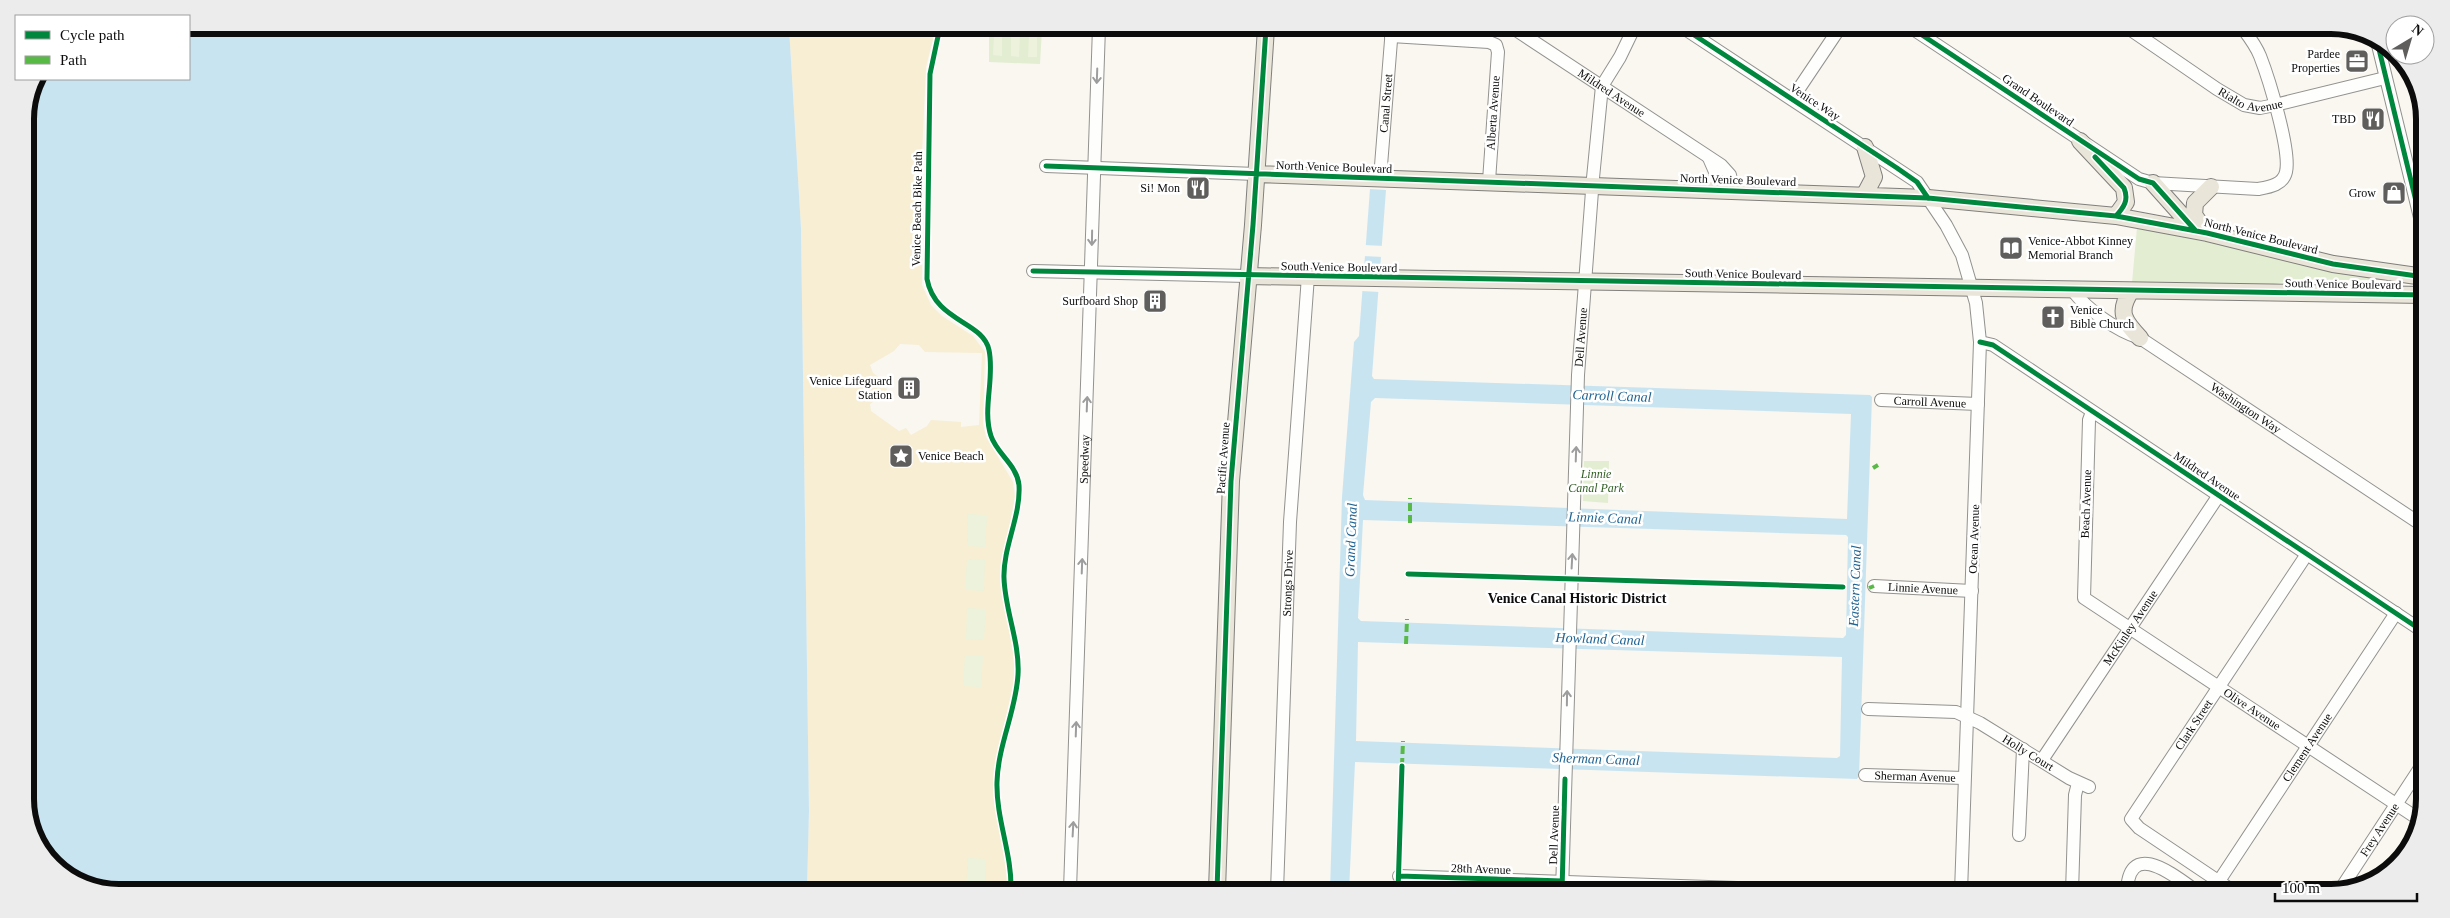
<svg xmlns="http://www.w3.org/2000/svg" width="2450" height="918" font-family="Georgia,serif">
  <rect width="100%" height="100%" fill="#f9f7f0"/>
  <!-- green -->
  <path fill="#e3edd2" d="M989,27L1042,29L1040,64L989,62Z
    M2137,228L2401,280H2296L2274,284L2132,283Z
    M1584,461H1609L1608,503L1583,501Z"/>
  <!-- sand -->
  <path fill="#f7eed3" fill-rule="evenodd" d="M789,27H936L926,67L922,153V285L931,305L942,316L973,336L985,352L983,424L986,437L1013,482L1015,497L1000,576L1013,652L1015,677L997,755L993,788L1009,890H807L809,811L801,228ZM900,344L919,345L925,352L982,353L979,425L961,427V422L931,420L927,426L911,435L906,428L899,431L871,411L870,404L886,393L887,389L877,383L880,378L873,373L870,365L894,351Z"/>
  <!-- pitch -->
  <path fill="#ecf2db" d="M994,34H1002V56L993,55Z
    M1011,35H1020L1019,57L1011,56Z
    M1029,35L1037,36V57H1028Z
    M968,514L987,515L985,547L967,546Z
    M967,559L985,560L984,591L965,590Z
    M967,608L986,609L984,640L966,639Z
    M965,655L983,656L981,687L963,686Z
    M968,858L986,859L985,890H966Z"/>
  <!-- water -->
  <path fill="#c9e4f1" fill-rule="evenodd" d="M189,25L789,27L801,228L809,811L807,890L88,888L45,857L25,806V113L41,79H189Z
    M1370,189L1386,190L1372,376L1374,379L1870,395L1872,397L1859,776L1857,779L1355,762L1349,891H1330L1342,497L1354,342L1359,336ZM1375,398L1851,414L1847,519L1365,500L1363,495L1371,402ZM1363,520L1846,535L1848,537L1846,635L1843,638L1361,621L1358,618ZM1358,642L1842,657L1840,756L1837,758L1356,741Z"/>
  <!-- pier -->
  <path fill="#f9f7f0" d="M1364,245L1384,246L1383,257L1363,256Z
    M1362,264L1383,265L1378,325L1379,292L1362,291L1358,323Z"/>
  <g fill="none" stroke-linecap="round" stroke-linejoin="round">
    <!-- minor casing -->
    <g stroke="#93928f" stroke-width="14">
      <g id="minor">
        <path id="s1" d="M1513,28L1721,165L1730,175L1733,190"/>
        <path d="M1685,29L1917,182L1946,225L1962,255L1976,303L1980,342L1961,892"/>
        <path d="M1913,29L2139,179L2153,183L2258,189C2269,187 2283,185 2286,172C2291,151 2269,79 2260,56C2256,46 2250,38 2244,30"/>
        <path id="s2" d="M2131,30L2217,89L2244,105L2260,108L2275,105L2385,78"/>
        <path d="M1391,36L1489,42L1496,45L1498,52L1489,181"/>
        <path d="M2377,41L2424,234"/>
        <path d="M1792,99L1839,29"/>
        <path d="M1709,158L1716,174L1712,190"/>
        <path d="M1046,166L1256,174"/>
        <path id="s3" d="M1380,178L1392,28"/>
        <path d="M1033,271L1247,276"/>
        <path id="s4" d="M2072,290C2088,310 2115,330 2140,338L2422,525"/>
        <path d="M1980,342L1993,345L2038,375L2421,630"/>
        <path id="s5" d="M1881,400L1978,404"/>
        <path id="s6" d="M2092,412L2089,420L2084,598L2420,820"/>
        <path id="s7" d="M1874,586L1972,591"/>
        <path id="s8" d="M1868,709L1956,712L1980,723L2069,778L2089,787"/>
        <path id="s9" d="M2042,760L2219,495"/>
        <path id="s10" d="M1865,775L1964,778"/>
        <path d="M2019,835L2023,749"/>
        <path d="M1399,876L1850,892"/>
        <path id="s11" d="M2219,881L2396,613"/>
        <path id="s12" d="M1070,890L1099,27"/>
        <path id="s13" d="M2340,890L2420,768"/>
        <path id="s14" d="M1277,891L1290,522L1308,276"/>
        <path d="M1453,891V878"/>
        <path id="s15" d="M1562,891L1578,375L1593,178L1602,86L1620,57L1634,28"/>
        <path d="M2072,892L2075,795L2078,783"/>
        <path d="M2127,893C2128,836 2176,877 2199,893"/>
        <path id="s16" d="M2236,893L2139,828L2131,819L2307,554"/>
      </g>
    </g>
    <!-- major casing -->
    <g stroke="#807f7c" stroke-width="18">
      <path id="major" d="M2080,141L2124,188L2126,202L2116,216
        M1865,147L1874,177L1865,194
        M1256,174L1928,198L2116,216L2207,233L2333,264L2424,277
        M2153,183L2195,230
        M2204,229L2194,215L2195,203L2211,187
        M1247,276L2424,295
        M2131,291C2117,312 2124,321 2140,338
        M1217,890L1231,481L1253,225L1266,28"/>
    </g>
    <!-- minor -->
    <use href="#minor" stroke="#fefefd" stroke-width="12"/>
    <!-- major -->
    <use href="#major" stroke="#eae5d9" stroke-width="16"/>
    <!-- quiet -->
    <path stroke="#58b947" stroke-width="4" stroke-dasharray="8 4" stroke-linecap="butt" d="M1873,468L1878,465
      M1410,523V498
      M1869,588L1874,586
      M1406,644L1407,619
      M1402,766L1403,741"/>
    <!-- cycleway casing -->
    <g stroke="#fff" stroke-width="8">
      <path id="cycleway" d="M940,27L930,74L927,279C935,322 983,321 989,350C995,378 982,409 991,436C997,454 1017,465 1019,485C1021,516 1003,547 1004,578C1005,611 1020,642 1018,675C1016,711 998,745 997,782C996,819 1012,853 1011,890
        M1685,29L1897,168L1917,182L1928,198
        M1913,29L2139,179L2153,183L2195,230
        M2377,41L2424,234
        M2095,157L2124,188C2129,200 2124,207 2116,216
        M1046,166L1928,198L2116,216L2207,233L2333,264L2424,277
        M1033,271L2424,295
        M1980,342L1993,345L2038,375L2421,630
        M1408,574L1843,587
        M1399,876L1562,881
        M1217,890L1231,481L1253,225L1266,28
        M1398,891L1402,766
        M1562,891L1565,779"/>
    </g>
    <!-- cycleway -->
    <use href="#cycleway" stroke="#00873e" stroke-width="5"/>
  </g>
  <!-- one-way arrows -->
  <defs><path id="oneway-shaft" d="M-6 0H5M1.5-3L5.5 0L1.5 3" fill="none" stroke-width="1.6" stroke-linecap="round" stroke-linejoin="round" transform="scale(1.25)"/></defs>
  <g stroke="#9d9d9d">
    <use href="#oneway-shaft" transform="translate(1097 76) rotate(92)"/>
    <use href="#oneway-shaft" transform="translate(1092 238) rotate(91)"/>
    <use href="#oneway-shaft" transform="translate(1087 404) rotate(-88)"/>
    <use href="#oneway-shaft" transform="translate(1576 454) rotate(-88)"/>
    <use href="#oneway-shaft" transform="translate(1572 561) rotate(-87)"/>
    <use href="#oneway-shaft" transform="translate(1082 566) rotate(-88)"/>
    <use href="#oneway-shaft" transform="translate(1567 698) rotate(-89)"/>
    <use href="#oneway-shaft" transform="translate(1076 729) rotate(-88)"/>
    <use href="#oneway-shaft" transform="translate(1073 829) rotate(-87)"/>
  </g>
  <!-- icons -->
  <defs>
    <g id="office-square" transform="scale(1.25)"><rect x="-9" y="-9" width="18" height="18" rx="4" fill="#5f5e5c" stroke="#fff"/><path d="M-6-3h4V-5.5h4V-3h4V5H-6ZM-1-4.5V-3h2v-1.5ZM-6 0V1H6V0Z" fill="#fff"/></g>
    <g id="restaurant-square" transform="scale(1.25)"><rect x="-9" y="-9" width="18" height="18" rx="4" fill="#5f5e5c" stroke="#fff"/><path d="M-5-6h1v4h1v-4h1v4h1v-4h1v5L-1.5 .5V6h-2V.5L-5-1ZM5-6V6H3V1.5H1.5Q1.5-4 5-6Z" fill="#fff"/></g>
    <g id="shop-square" transform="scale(1.25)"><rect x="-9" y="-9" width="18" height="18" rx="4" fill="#5f5e5c" stroke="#fff"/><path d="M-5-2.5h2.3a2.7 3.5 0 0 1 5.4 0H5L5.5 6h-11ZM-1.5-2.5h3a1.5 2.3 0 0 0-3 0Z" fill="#fff"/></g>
    <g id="library-square" transform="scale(1.25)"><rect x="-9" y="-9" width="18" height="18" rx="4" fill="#5f5e5c" stroke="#fff"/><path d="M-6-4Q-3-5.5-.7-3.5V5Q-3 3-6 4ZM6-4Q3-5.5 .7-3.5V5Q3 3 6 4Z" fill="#fff"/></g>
    <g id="building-square" transform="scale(1.25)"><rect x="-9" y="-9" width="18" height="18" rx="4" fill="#5f5e5c" stroke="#fff"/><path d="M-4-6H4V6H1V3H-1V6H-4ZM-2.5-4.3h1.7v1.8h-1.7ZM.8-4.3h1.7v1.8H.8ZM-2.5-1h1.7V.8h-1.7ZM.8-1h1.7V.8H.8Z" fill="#fff"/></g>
    <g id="church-square" transform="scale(1.25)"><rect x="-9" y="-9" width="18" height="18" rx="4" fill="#5f5e5c" stroke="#fff"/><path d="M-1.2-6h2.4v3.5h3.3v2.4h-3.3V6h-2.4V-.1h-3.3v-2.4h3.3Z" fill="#fff"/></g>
    <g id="sight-square" transform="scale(1.25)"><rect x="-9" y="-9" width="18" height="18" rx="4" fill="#5f5e5c" stroke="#fff"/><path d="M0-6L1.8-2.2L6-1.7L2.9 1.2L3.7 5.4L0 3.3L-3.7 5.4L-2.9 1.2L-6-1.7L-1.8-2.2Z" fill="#fff"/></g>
  </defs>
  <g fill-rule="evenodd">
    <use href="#office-square" x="2357" y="61"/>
    <use href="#restaurant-square" x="2373" y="119"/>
    <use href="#restaurant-square" x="1198" y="188"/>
    <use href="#shop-square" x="2394" y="193"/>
    <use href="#library-square" x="2011" y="248"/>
    <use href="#building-square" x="1155" y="301"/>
    <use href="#church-square" x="2053" y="317"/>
    <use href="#building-square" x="909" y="388"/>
    <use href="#sight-square" x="901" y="456"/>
  </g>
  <g text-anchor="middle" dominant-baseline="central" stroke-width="5" stroke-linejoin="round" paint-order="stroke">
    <!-- poi labels -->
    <g font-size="12" fill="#0c0c0c" stroke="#fff" text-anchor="end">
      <text x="2340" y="54">Pardee<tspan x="2340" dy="14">Properties</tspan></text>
      <text x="2356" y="119">TBD</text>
      <text x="1180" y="188">Si! Mon</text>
      <text x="2376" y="193">Grow</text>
      <text x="2028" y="241" text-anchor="start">Venice-Abbot Kinney<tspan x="2028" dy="14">Memorial Branch</tspan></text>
      <text x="1138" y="301">Surfboard Shop</text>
      <text x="2070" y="310" text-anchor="start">Venice<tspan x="2070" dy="14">Bible Church</tspan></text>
      <text x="892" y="381">Venice Lifeguard<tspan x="892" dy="14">Station</tspan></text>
      <text x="918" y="456" text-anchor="start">Venice Beach</text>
    </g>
    <!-- street labels -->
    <g font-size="12" fill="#0c0c0c" stroke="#fff">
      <text stroke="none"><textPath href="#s1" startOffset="118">Mildred Avenue</textPath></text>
      <text stroke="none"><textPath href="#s2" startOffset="141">Rialto Avenue</textPath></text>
      <text transform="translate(2038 100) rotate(34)">Grand Boulevard</text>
      <text transform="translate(1815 102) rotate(33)">Venice Way</text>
      <text stroke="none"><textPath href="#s3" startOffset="75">Canal Street</textPath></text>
      <text transform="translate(1493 113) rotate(-86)">Alberta Avenue</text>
      <text transform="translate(1334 167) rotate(2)">North Venice Boulevard</text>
      <text transform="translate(1738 180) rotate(2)">North Venice Boulevard</text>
      <text transform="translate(917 209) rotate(-89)">Venice Beach Bike Path</text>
      <text transform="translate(2261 236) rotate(14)">North Venice Boulevard</text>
      <text transform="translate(1339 267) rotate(1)">South Venice Boulevard</text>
      <text transform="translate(1743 274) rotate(1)">South Venice Boulevard</text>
      <text transform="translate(2343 284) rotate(1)">South Venice Boulevard</text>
      <text stroke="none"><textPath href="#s15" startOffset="554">Dell Avenue</textPath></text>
      <text stroke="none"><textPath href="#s5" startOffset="49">Carroll Avenue</textPath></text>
      <text stroke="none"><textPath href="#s4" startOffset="211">Washington Way</textPath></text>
      <text transform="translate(1223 458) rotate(-86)">Pacific Avenue</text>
      <text stroke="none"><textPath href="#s12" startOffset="431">Speedway</textPath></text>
      <text transform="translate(2207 476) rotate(34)">Mildred Avenue</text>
      <text transform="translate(2086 504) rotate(-88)">Beach Avenue</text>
      <text transform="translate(1974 539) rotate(-88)">Ocean Avenue</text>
      <text stroke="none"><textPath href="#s14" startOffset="308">Strongs Drive</textPath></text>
      <text stroke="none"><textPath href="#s7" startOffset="49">Linnie Avenue</textPath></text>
      <text stroke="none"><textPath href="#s9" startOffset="159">McKinley Avenue</textPath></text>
      <text stroke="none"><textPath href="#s6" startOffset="388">Olive Avenue</textPath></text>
      <text stroke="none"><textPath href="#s16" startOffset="242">Clark Street</textPath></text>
      <text stroke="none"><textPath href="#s11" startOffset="160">Clement Avenue</textPath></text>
      <text stroke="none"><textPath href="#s8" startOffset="171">Holly Court</textPath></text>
      <text stroke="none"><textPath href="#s10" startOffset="50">Sherman Avenue</textPath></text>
      <text stroke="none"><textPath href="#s13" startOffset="72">Frey Avenue</textPath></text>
      <text transform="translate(1554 835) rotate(-88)">Dell Avenue</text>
      <text transform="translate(1481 869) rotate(2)">28th Avenue</text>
    </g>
    <!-- park labels -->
    <g font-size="12" font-style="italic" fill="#305e22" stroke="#fff">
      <text x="1596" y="474">Linnie<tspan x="1596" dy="14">Canal Park</tspan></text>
    </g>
    <!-- water labels -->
    <g font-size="14" font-style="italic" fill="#206493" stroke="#fff">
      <text transform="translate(1612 396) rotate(2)">Carroll Canal</text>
      <text transform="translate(1605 518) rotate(2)">Linnie Canal</text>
      <text transform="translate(1351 540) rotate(-88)">Grand Canal</text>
      <text transform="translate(1855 586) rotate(-88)">Eastern Canal</text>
      <text transform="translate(1600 639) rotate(2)">Howland Canal</text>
      <text transform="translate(1596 759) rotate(2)">Sherman Canal</text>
    </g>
    <!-- neighbourhood labels -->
    <g font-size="14" font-weight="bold" fill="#0c0c0c" stroke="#fff">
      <text x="1577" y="598">Venice Canal Historic District</text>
    </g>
  </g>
  <!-- crop -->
  <path d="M0 0H2450V918H0ZM119 34H2331A85 85 0 0 1 2416 119V799A85 85 0 0 1 2331 884H119A85 85 0 0 1 34 799V119A85 85 0 0 1 119 34Z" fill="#ececec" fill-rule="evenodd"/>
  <path fill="none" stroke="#0c0c0c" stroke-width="6" d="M119 34H2331A85 85 0 0 1 2416 119V799A85 85 0 0 1 2331 884H119A85 85 0 0 1 34 799V119A85 85 0 0 1 119 34Z"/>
  <!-- legend -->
  <rect x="15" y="15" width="175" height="65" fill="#ffffff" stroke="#9e9e9e"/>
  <rect x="25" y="31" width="25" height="8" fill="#00873e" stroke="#9e9e9e"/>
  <text x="60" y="40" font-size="15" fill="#0c0c0c">Cycle path</text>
  <rect x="25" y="56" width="25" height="8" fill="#58b947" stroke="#9e9e9e"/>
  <text x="60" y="65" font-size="15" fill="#0c0c0c">Path</text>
  <!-- north arrow -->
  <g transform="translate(2410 40) rotate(38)"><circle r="24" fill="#ffffff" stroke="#9e9e9e"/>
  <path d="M0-4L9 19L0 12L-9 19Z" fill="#5f5e5c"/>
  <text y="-8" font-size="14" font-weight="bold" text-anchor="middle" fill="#0c0c0c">N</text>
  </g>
  <!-- scale -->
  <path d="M2275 893v8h142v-8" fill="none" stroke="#0c0c0c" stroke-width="2.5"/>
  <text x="2282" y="893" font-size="15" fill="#0c0c0c" stroke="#ffffff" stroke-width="4" paint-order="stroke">100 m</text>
</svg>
